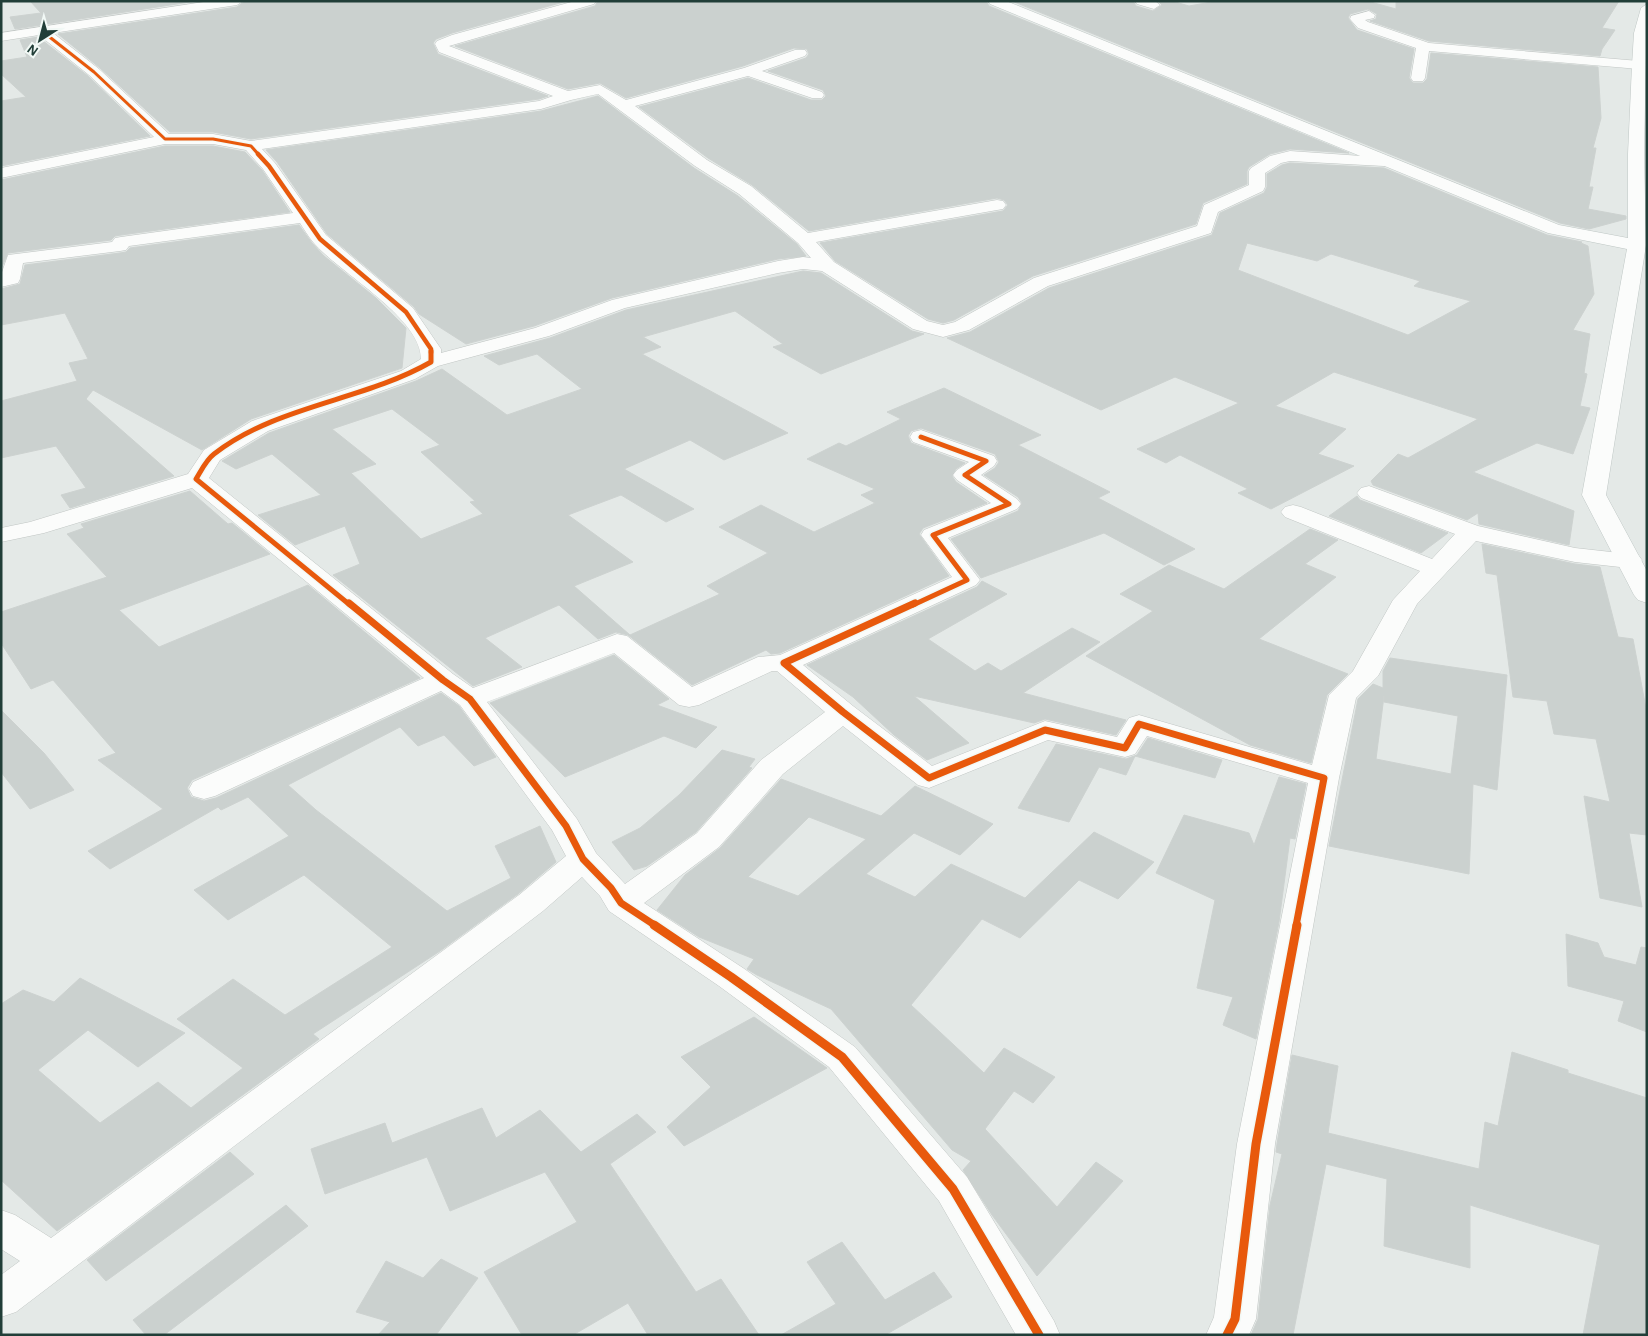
<svg xmlns="http://www.w3.org/2000/svg" width="1648" height="1336" font-family="'Alegreya Sans',sans-serif">
  <rect width="100%" height="100%" fill="#e4e9e7"/>
  <!-- building -->
  <path fill="#cbd1cf" stroke="#cdd2d0" fill-rule="evenodd" d="M30,1H196L15,29L10,17L41,13Z
    M245,1H567L452,33L436,39L433,43L438,54L548,96L539,99L251,139L213,132H170L100,68L58,34L237,7Z
    M598,1H986L989,6L1349,153L1290,149L1270,154L1249,167L1247,171V184L1203,203L1196,224L1033,276L954,320L943,323L928,319L835,261L820,243L1003,211L1008,205L1004,200L997,198L809,231L752,185L708,158L639,107L748,78L811,100H822L826,96L823,90L768,71L806,58L809,54L807,49L794,48L743,66L626,98L600,83L568,89L455,46L595,6Z
    M1012,1H1133L1136,6L1153,11L1162,5L1158,1H1172L1189,6L1217,1H1367L1396,9V1H1619L1602,28L1615,30L1602,49L1600,56L1429,41L1370,21L1376,19L1377,14L1368,9L1350,14L1348,18L1357,30L1414,49L1409,78L1413,83H1423L1427,79L1431,53L1598,67L1601,118L1593,148H1596L1589,187H1593L1588,209L1626,216V219L1589,229L1560,223Z
    M38,37L88,76L150,136L1,166V101L26,97L1,74V61L27,57L20,40Z
    M598,96L694,168L738,196L797,244L806,256L778,259L612,298L534,326L466,344L419,314L414,307L327,234L277,162L266,150L541,111Z
    M165,146H213L245,152L262,170L290,212L121,235L115,236L111,240L8,253L1,269V180Z
    M1290,163L1384,168L1547,235L1582,242L1581,243L1588,246L1594,294L1573,330L1590,334L1584,373L1587,374L1580,406L1590,408L1573,454L1537,443L1473,472L1574,511L1569,545L1479,524L1478,513L1467,520L1373,485L1371,481L1398,454L1408,458L1478,419L1334,372L1275,406L1346,429L1318,454L1354,466L1271,509L1238,493L1248,489L1180,455L1166,463L1137,449L1239,403L1175,377L1101,410L947,338L970,332L1049,288L1212,235L1220,213L1264,193L1267,187V174L1282,165ZM1247,243L1317,261L1331,254L1420,281L1414,286L1471,301L1408,335L1238,270Z
    M299,225L312,243L324,256L376,298L406,328L402,368L251,419L202,450L93,390L86,399L174,476L70,508L61,495L86,488L56,446L1,458V401L77,381L69,363L88,359L65,313L1,325V289L20,284L25,265L120,253L126,252L130,248Z
    M803,271L821,273L912,331L924,334L821,374L773,347L783,344L735,311L643,337L661,347L642,354L788,433L724,460L690,440L624,469L694,509L666,522L621,495L568,515L633,562L574,586L630,635L720,594L707,586L768,553L719,527L761,505L814,532L875,503L861,495L875,489L807,459L839,443L846,446L901,419L887,412L944,388L1041,435L1018,445L1110,492L1098,498L1195,549L1164,565L1104,533L981,578L951,539L1018,511L1022,503L1018,497L984,475L995,468L999,462L995,454L921,428L911,431L908,436L911,443L965,463L956,469L952,476L956,482L987,503L923,528L919,534L949,576L780,653L771,654L766,650L692,685L628,635L616,632L598,639L559,605L485,638L522,667L473,686L333,575L360,564L345,526L295,545L258,515L321,495L272,454L236,469L222,461L269,433L416,381L442,369L507,415L582,389L537,354L499,365L484,356L550,338L626,310ZM392,409L440,445L421,452L475,501L470,502L483,514L421,539L351,473L376,464L332,429Z
    M190,491L228,524L232,523L270,554L119,610L159,647L308,585L420,678L192,780L187,788L191,797L204,801L216,798L441,693L459,706L496,757L474,766L444,735L418,746L400,727L288,785L316,810L447,911L511,878L495,846L540,826L556,862L518,894L440,951L313,1034L319,1039L57,1231L1,1180V1004L23,990L54,1002L80,978L185,1033L138,1067L88,1030L38,1070L100,1123L158,1082L191,1108L243,1068L177,1019L233,979L285,1015L392,947L304,875L228,920L194,890L289,836L248,797L221,810L218,807L110,869L88,851L163,809L98,760L116,753L53,680L31,689L1,643V612L107,577L67,534L84,528L81,524Z
    M1357,496L1360,500L1448,533L1421,553L1329,516Z
    M1310,529L1338,540L1305,564L1336,577L1259,639L1348,674L1327,695L1311,763L1250,745L1086,656L1153,611L1120,594L1169,565L1224,589Z
    M1482,544L1575,564L1600,567L1618,637L1633,639L1647,714V835L1629,833L1642,907L1600,898L1584,796L1610,802L1596,739L1554,734L1547,701L1513,697L1497,575L1486,573Z
    M982,581L1007,594L928,639L975,671L988,663L1001,671L1072,628L1100,642L1023,693L1126,720L1116,735L1045,719L1034,723L914,696L969,743L927,760L894,735L853,697L807,665L977,587Z
    M614,655L669,699L657,705L717,727L696,748L664,736L565,777L490,703Z
    M1390,658L1507,675L1497,790L1473,784L1469,874L1329,846L1358,699L1373,684L1383,688V671ZM1384,696V702L1458,716L1451,774L1376,759Z
    M1,710L44,753L74,790L30,809L1,772Z
    M1148,738L1222,760L1215,778L1135,756L1126,775L1099,767L1069,822L1018,808L1056,744L1126,759L1137,755Z
    M722,750L755,759L749,767L752,768L696,832L647,866L634,870L612,842L640,828L679,795Z
    M1279,777L1306,784L1295,839L1290,838L1279,922L1256,1039L1223,1025L1233,997L1197,988L1215,900L1156,873L1184,815L1249,833L1254,845Z
    M781,779L881,816L915,786L993,824L960,855L914,833L866,874L915,897L951,864L1025,898L1094,832L1154,862L1118,899L1079,880L1020,938L982,919L911,1005L984,1073L1004,1048L1055,1077L1033,1103L1014,1091L985,1129L1057,1207L1096,1162L1123,1181L1037,1276L992,1215L963,1170L971,1161L952,1150L831,1009L757,975L747,969L754,959L699,937L657,910L685,875L720,848ZM809,817L866,839L798,896L748,877Z
    M1566,934L1598,943L1604,957L1636,965L1641,947L1647,948V1032L1618,1021L1624,1001L1568,986Z
    M754,1017L827,1068L684,1146L667,1127L711,1087L681,1057Z
    M1512,1052L1568,1070V1073L1647,1098V1335H1583L1600,1245L1470,1205V1268L1384,1246L1387,1179L1326,1164L1293,1335H1251L1258,1319L1270,1205L1282,1154L1276,1152L1277,1144L1292,1055L1338,1066L1328,1133L1479,1169L1485,1122L1498,1126Z
    M482,1108L496,1138L540,1110L581,1152L637,1114L656,1132L610,1164L696,1292L721,1279L759,1335H648L628,1303L573,1335H522L484,1272L577,1222L545,1172L450,1211L427,1157L325,1194L311,1149L385,1123L392,1143Z
    M230,1152L254,1174L106,1281L87,1260Z
    M286,1205L308,1226L164,1335H146L133,1320Z
    M842,1242L885,1300L934,1272L952,1297L885,1335H781L836,1304L807,1262Z
    M441,1259L478,1278L436,1335H378L390,1322L356,1312L386,1261L423,1278Z"/>
  <g fill="none" stroke-linecap="round" stroke-linejoin="round">
    <!-- street casing -->
    <g stroke="#c1c6c4" stroke-width="1">
      <path id="street" d="M210,1H243L237,5L53,33L99,69L169,134H213L251,141L539,101L553,96L439,52L435,44L437,41L452,35L575,1H596L594,4L449,46L568,91L600,85L626,100L744,68L795,50H805L807,53L805,56L762,71L822,92L824,95L822,98H812L748,76L635,106L707,160L751,186L808,233L997,200L1003,201L1006,205L1003,209L997,210L816,242L834,262L927,321L943,325L955,322L1034,278L1197,226L1204,205L1249,185V171L1251,168L1270,156L1290,151L1390,158L1392,161L1390,164L1384,166L1290,161L1281,163L1265,173V187L1263,191L1218,212L1211,233L1048,286L969,330L943,337L913,329L822,271L803,269L778,273L625,308L549,336L438,366L415,379L268,431L220,460L209,478L453,674L473,688L617,634L627,636L692,687L758,657L780,655L952,577L921,535L924,530L991,503L957,480L953,475L957,470L969,462L913,442L910,437L913,432L921,430L994,456L997,461L994,466L981,475L1017,499L1021,504L1017,509L948,538L980,580L976,585L803,665L853,706L932,766L1045,721L1117,737L1129,718L1139,715L1312,765L1329,695L1353,671L1393,600L1420,571L1285,517L1281,512L1285,507L1293,505L1301,507L1432,559L1455,534L1361,498L1357,493L1361,488L1369,486L1478,526L1575,548L1638,555L1642,560L1638,565L1629,568L1575,562L1476,541L1417,604L1378,676L1356,698L1339,778L1275,1144L1256,1319L1249,1335H1206L1214,1317L1237,1144L1308,783L1147,736L1135,754L1125,757L1048,740L929,788L918,785L843,726L783,774L719,847L644,903L743,968L855,1047L967,1177L1054,1321L1060,1335H1016L939,1201L829,1067L719,986L609,911L600,896L582,877L543,911L16,1312L1,1317V1275L20,1261L1,1249V1210L15,1215L51,1238L519,895L566,856L552,830L460,705L441,691L215,796L204,799L193,796L189,789L193,782L424,678L192,488L44,533L1,542V528L30,522L188,474L204,450L252,421L401,371L421,359C421,317 339,273 313,242C308,236 304,229 300,223L129,246L126,250L120,251L23,263L20,279L18,283L1,287V275L8,255L112,242L115,238L121,237L293,213L263,169L246,150L213,144H165L1,178V168L154,137L89,75L39,35L1,41V33ZM598,94L695,166L739,194L798,243L811,258L803,257L778,261L612,300L535,328L441,353V349L413,308L326,235L275,163L262,149L541,109L571,100ZM614,653L679,705L689,707L699,705L772,671H777L825,712L761,760L697,833L625,884L596,853L577,819L487,702Z
        M1135,1H1155L1160,5L1154,9L1137,4Z
        M1369,11L1375,15L1374,18L1365,20L1368,22L1429,43L1639,61L1646,65L1639,69L1429,51L1425,78L1423,81H1413L1411,78L1416,48L1358,28L1350,19L1351,16Z"/>
    </g>
    <!-- secondary casing -->
    <g stroke="#bfc7c5" stroke-width="1">
      <path id="secondary" d="M988,1H1006L1559,225L1628,238V154L1632,65L1634,33L1641,8L1647,4L1644,154L1646,245L1606,495L1647,571V603L1638,600L1634,595L1582,495L1627,249L1548,233L990,4Z"/>
    </g>
    <!-- street -->
    <use href="#street" fill="#fbfcfb" fill-rule="evenodd"/>
    <!-- secondary -->
    <use href="#secondary" fill="#fbfcfb" fill-rule="evenodd"/>
    <!-- cycleway-far4 casing -->
    <g stroke="#f2f9f6" stroke-width="5">
      <path id="cycleway-far4" d="M42,31L94,72L165,139H213L251,146L259,155"/>
    </g>
    <!-- cycleway-far3 casing -->
    <g stroke="#f2f9f6" stroke-width="6">
      <path id="cycleway-far3" d="M258,154L269,166L320,239L406,312L431,349V353"/>
    </g>
    <!-- cycleway-far2 casing -->
    <g stroke="#f2f9f6" stroke-width="8">
      <path id="cycleway-far2" d="M350,605L196,479C201,471 206,460 214,454C277,405 363,401 431,362V351
        M913,605L967,580L933,535L1009,504L965,475L986,461L921,437"/>
    </g>
    <!-- cycleway-far1 casing -->
    <g stroke="#f2f9f6" stroke-width="10">
      <path id="cycleway-far1" d="M349,603L443,680L470,699L566,826L583,859L611,888L621,903L656,926
        M915,603L784,663L843,712L929,778L1045,730L1125,748L1139,724L1324,778L1296,926"/>
    </g>
    <!-- cycleway casing -->
    <g stroke="#f2f9f6" stroke-width="12">
      <path id="cycleway" d="M654,925L731,977L842,1057L953,1189L1039,1335
        M1227,1335L1235,1319L1256,1144L1297,925"/>
    </g>
    <!-- cycleway-far4 -->
    <use href="#cycleway-far4" stroke="#e8590c" stroke-width="3"/>
    <!-- cycleway-far3 -->
    <use href="#cycleway-far3" stroke="#e8590c" stroke-width="4.5"/>
    <!-- cycleway-far2 -->
    <use href="#cycleway-far2" stroke="#e8590c" stroke-width="5"/>
    <!-- cycleway-far1 -->
    <use href="#cycleway-far1" stroke="#e8590c" stroke-width="7"/>
    <!-- cycleway -->
    <use href="#cycleway" stroke="#e8590c" stroke-width="9"/>
  </g>
  <!-- border -->
  <rect width="1648" height="1336" fill="none" stroke="#213e38" stroke-width="5"/>
  <!-- north arrow -->
  <g transform="translate(40 40) rotate(216)" stroke="#f2f9f6" stroke-width="4" paint-order="stroke">
  <path d="M0-4L9 19L0 12L-9 19Z" fill="#213e38"/>
  <text y="-8" font-size="14" font-weight="bold" text-anchor="middle" fill="#213e38">N</text>
  </g>
</svg>
